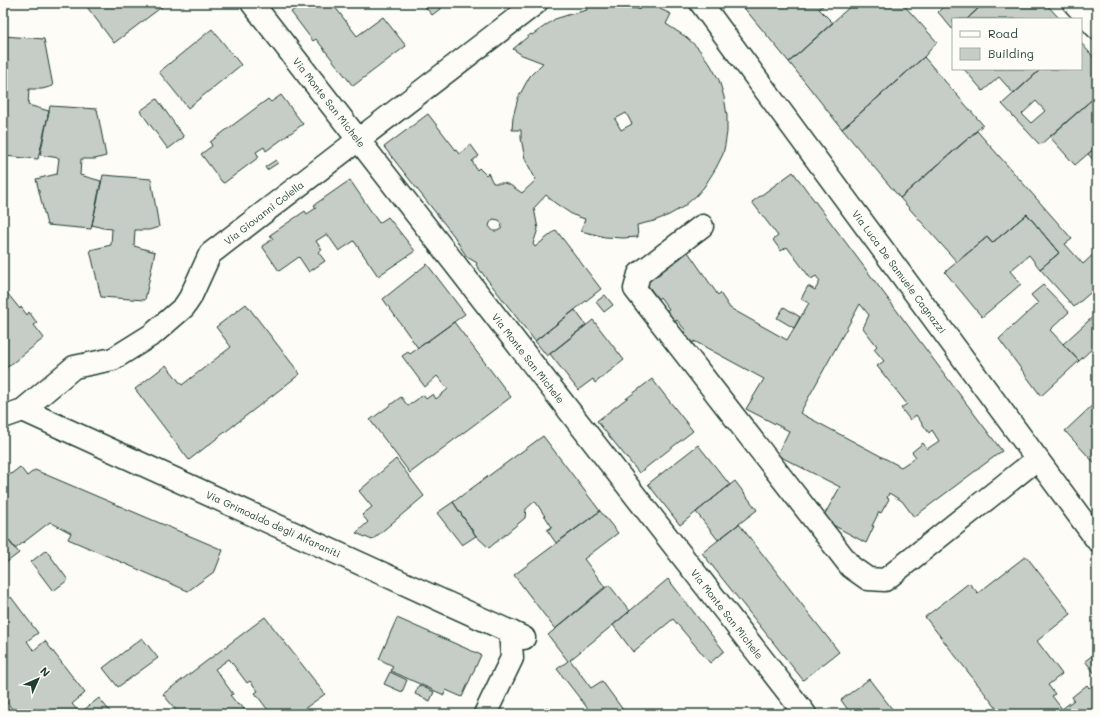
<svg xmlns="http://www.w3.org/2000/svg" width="1100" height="717" font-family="Mali,sans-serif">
  <rect width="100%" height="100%" fill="#fdfcf7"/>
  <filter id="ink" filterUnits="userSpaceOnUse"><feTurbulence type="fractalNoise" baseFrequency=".025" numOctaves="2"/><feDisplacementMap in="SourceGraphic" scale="8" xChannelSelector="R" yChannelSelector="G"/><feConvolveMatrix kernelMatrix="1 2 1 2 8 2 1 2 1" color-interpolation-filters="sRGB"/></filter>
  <g filter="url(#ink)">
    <!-- building -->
    <path fill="#c6cdc7" stroke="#1f3d34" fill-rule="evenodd" d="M84,3H167L114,43Z
      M303,3H332L357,36L383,17L406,46L353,86L316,39L313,41L291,12Z
      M422,3H448L432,15Z
      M586,3H618L617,6L640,9L641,3H647L671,14L666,24L686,37L698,48L710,64L719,80L724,97L727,115V132L725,145L723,154L716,168L704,187L696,196L683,207L669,215L654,221L637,225L638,237L623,238L605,237L581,231L585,219L573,215L555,203L546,195L534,208L538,229L533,244L535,247L556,230L601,289L535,341L476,265L477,263L467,257L463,251L454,236L384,147L428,114L459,154L471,145L479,156L472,161L477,170L479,168L486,175L488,173L493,183H504L510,185L522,193L536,180L525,159L521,138V130H512L513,117L518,98L526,83L530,76L543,63L522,55L513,49L531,34L532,35L555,19L571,14L587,10ZM626,113L632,124L621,130L615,119ZM493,219L499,220L502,224L501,229L497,231H493L489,226L490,223Z
      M618,3H641L640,9L617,6Z
      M740,3H826L819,9L833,23L789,62Z
      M854,3H902L937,42L924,57L842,129L789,62Z
      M947,3H984L967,19H953V30L938,12Z
      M984,3H1045L1060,19H967Z
      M212,29L241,65L188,108L159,72Z
      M3,36L44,39L53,86L42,89H29L28,105L49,111L38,159L3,156V105L5,104L6,88L3,87Z
      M1081,43L1097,61V95L1040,145L1002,104L1041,69H1081ZM1036,101L1045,111L1031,123L1022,114Z
      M924,57L983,125L900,198L842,129Z
      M964,69H1041L1014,94L999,77L983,91Z
      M281,95L303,124L266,151L264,147L256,152L259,157L224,183L222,182L201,154L212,146L210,142L268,99L271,102Z
      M1097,95V146L1075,165L1050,137Z
      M157,99L184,137L168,149L140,111Z
      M50,106L97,109L106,156L95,159H81L80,175L101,181L91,229L47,225L36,179L57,174L59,158L40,155Z
      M977,131L1072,239L1065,244L1083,264L1097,251V287L1074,307L1040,269L1059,253L1027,214L992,243L987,237L957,262L900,198Z
      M1097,146V164L1088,154Z
      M276,160L278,163L267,170L265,167Z
      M793,172L1002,451L914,517L902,501L889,493L887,498L889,499L881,513L879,512L872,526H874L866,543L822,519L840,487L777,455L789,431L746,409L764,379L694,341V343L690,341L684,332L686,331L677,320L672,323L664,312L669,309L660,297L658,299L646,283L661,273L657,268L670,258L674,263L688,252L718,295L720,293L730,308L787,340L809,303L801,299L808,286L815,290L820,281L816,276L811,279L787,247L781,251L773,240L778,236L752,202ZM860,304L869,315L863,328L877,346L874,349L884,361L877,366L907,404L901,408L910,420L916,415L929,433L932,430L939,441L927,449L923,443L912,452L916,457L901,467L800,413Z
      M103,175L151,179L159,227L149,230H135L134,246L155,252L145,300L101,297L90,250L111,245L112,229L103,228L92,225Z
      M350,180L379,223L388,217L415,251L378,276L354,241L339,251L327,234L316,241L322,250L318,252L325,261L309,272L299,257L279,271L262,246L273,239L270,235L305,211L307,214L316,208L314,205Z
      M1027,214L1059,253L1040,269L1029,255L1010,271L1021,284L982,317L945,272L987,237L992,243Z
      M427,264L465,314L418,348L383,299Z
      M1043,285L1069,312L1050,330L1079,361L1041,396L999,339L1038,303L1031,295Z
      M3,288L20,309L21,307L27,315L29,312L37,323L34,325L44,338L5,369L3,366Z
      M605,295L613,305L604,312L596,302Z
      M246,304L300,374L189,460L135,389L166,365L182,385L231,347L216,327Z
      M784,307L800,317L794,328L777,318Z
      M575,310L586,325L547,356L535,341Z
      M1097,313V344L1079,361L1063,344Z
      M593,320L624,360L595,383L593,379L578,390L550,354Z
      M454,322L511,397L410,473L370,420L401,397L408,406L423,395L426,399L433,394L436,399L448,389L437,376L425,387L402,356L408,352L410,354Z
      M652,379L693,431L639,473L597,421Z
      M1097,401V466L1065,431Z
      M543,436L600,511L556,543L547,530L552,527L535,501L526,509L525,518L489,548L476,536L453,502Z
      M698,445L730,485L680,525L648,484Z
      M396,459L424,496L372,540L356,533L368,522L362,515L372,507L359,491Z
      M20,467L27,476L35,470L223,550L215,571L188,591L68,539L71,533L50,522L15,549L3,533V480Z
      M735,481L757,510L718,540L696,512Z
      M453,502L476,536L462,545L437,513Z
      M600,511L618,533L584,559L605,587L555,629L514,575Z
      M739,524L839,652L803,680L702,553Z
      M3,533L19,553L3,565Z
      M46,550L68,580L53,591L31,562Z
      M1026,556L1071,614L1037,641L1062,674L1048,685L1055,694L1052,696L1062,709L1074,700L1072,697L1087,685L1089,688L1097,682V714H1001L925,617L969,583L978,593Z
      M668,579L724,651L710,663L673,619L633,652L613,625Z
      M609,585L630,611L570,660L591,688L602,681L626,714H592L557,669L568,661L548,635Z
      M11,597L38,633L27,641L31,647L34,650L45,641L85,693L72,704L80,713L99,698L112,714H16L3,697V603Z
      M265,617L325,694L297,714H271L255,693L258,691L250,681L247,683L229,659L215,669L233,694L230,695L238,705L240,704L248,714H179L163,694Z
      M397,618L481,655L462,697L446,690L444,695L391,671L393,666L379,659Z
      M142,638L158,658L118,687L103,668Z
      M1097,652V676L1085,661Z
      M390,672L407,680L402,692L384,684Z
      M869,679L896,714H851L841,700Z
      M419,685L434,692L430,701L415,694Z
      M4,707L9,714H3Z
      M547,707L552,714H538Z"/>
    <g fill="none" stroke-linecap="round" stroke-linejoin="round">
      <!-- minor casing -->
      <g stroke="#1f3d34" stroke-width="25">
        <g id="minor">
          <path id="s1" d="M252,3L805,714"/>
          <path id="s2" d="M701,3L1097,540"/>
          <path d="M1074,3L1097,28"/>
          <path d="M702,226L639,274L635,289L851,567L868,579L885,580L1037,459"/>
          <path id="s3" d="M23,410L524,638"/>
          <path id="s4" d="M3,417L23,410L74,367L113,359L153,334L184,307L190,298L210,254L536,3"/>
          <path d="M485,714L512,658L510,631"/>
        </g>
      </g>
      <!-- minor -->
      <use href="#minor" stroke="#fdfcf7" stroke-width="22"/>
    </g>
  </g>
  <g text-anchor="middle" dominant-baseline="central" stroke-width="3" stroke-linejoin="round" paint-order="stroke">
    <!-- street labels -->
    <g font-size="10" fill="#1f3d34" stroke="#fdfcf7">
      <text stroke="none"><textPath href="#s1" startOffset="126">Via Monte San Michele</textPath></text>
      <text stroke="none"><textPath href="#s4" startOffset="343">Via Giovanni Colella</textPath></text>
      <text stroke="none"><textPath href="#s2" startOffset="334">Via Luca De Samuele Cagnazzi</textPath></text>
      <text stroke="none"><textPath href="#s1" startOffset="450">Via Monte San Michele</textPath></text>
      <text stroke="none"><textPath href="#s3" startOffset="275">Via Grimoaldo degli Alfaraniti</textPath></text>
      <text stroke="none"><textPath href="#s1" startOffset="774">Via Monte San Michele</textPath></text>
    </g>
  </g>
  <!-- margin -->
  <rect width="1100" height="717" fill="none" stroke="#fdfcf7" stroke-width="16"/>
  <rect x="8" y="8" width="1084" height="701" fill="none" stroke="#1f3d34" stroke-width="1.5" filter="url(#ink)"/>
  <!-- legend -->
  <rect x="952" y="18" width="130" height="52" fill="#fdfcf7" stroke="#a4b0a9"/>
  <rect x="960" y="31" width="20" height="6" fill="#fdfcf7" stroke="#a4b0a9"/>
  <text x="988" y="38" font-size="12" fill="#1f3d34">Road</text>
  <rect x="960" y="48" width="20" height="12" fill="#c6cdc7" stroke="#a4b0a9"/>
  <text x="988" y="58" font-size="12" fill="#1f3d34">Building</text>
  <!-- north arrow -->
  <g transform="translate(38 679) rotate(45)" stroke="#fdfcf7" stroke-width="3" paint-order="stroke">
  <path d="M0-3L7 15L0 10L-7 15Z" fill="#1f3d34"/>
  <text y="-6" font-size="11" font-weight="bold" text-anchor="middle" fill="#1f3d34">N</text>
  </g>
</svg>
